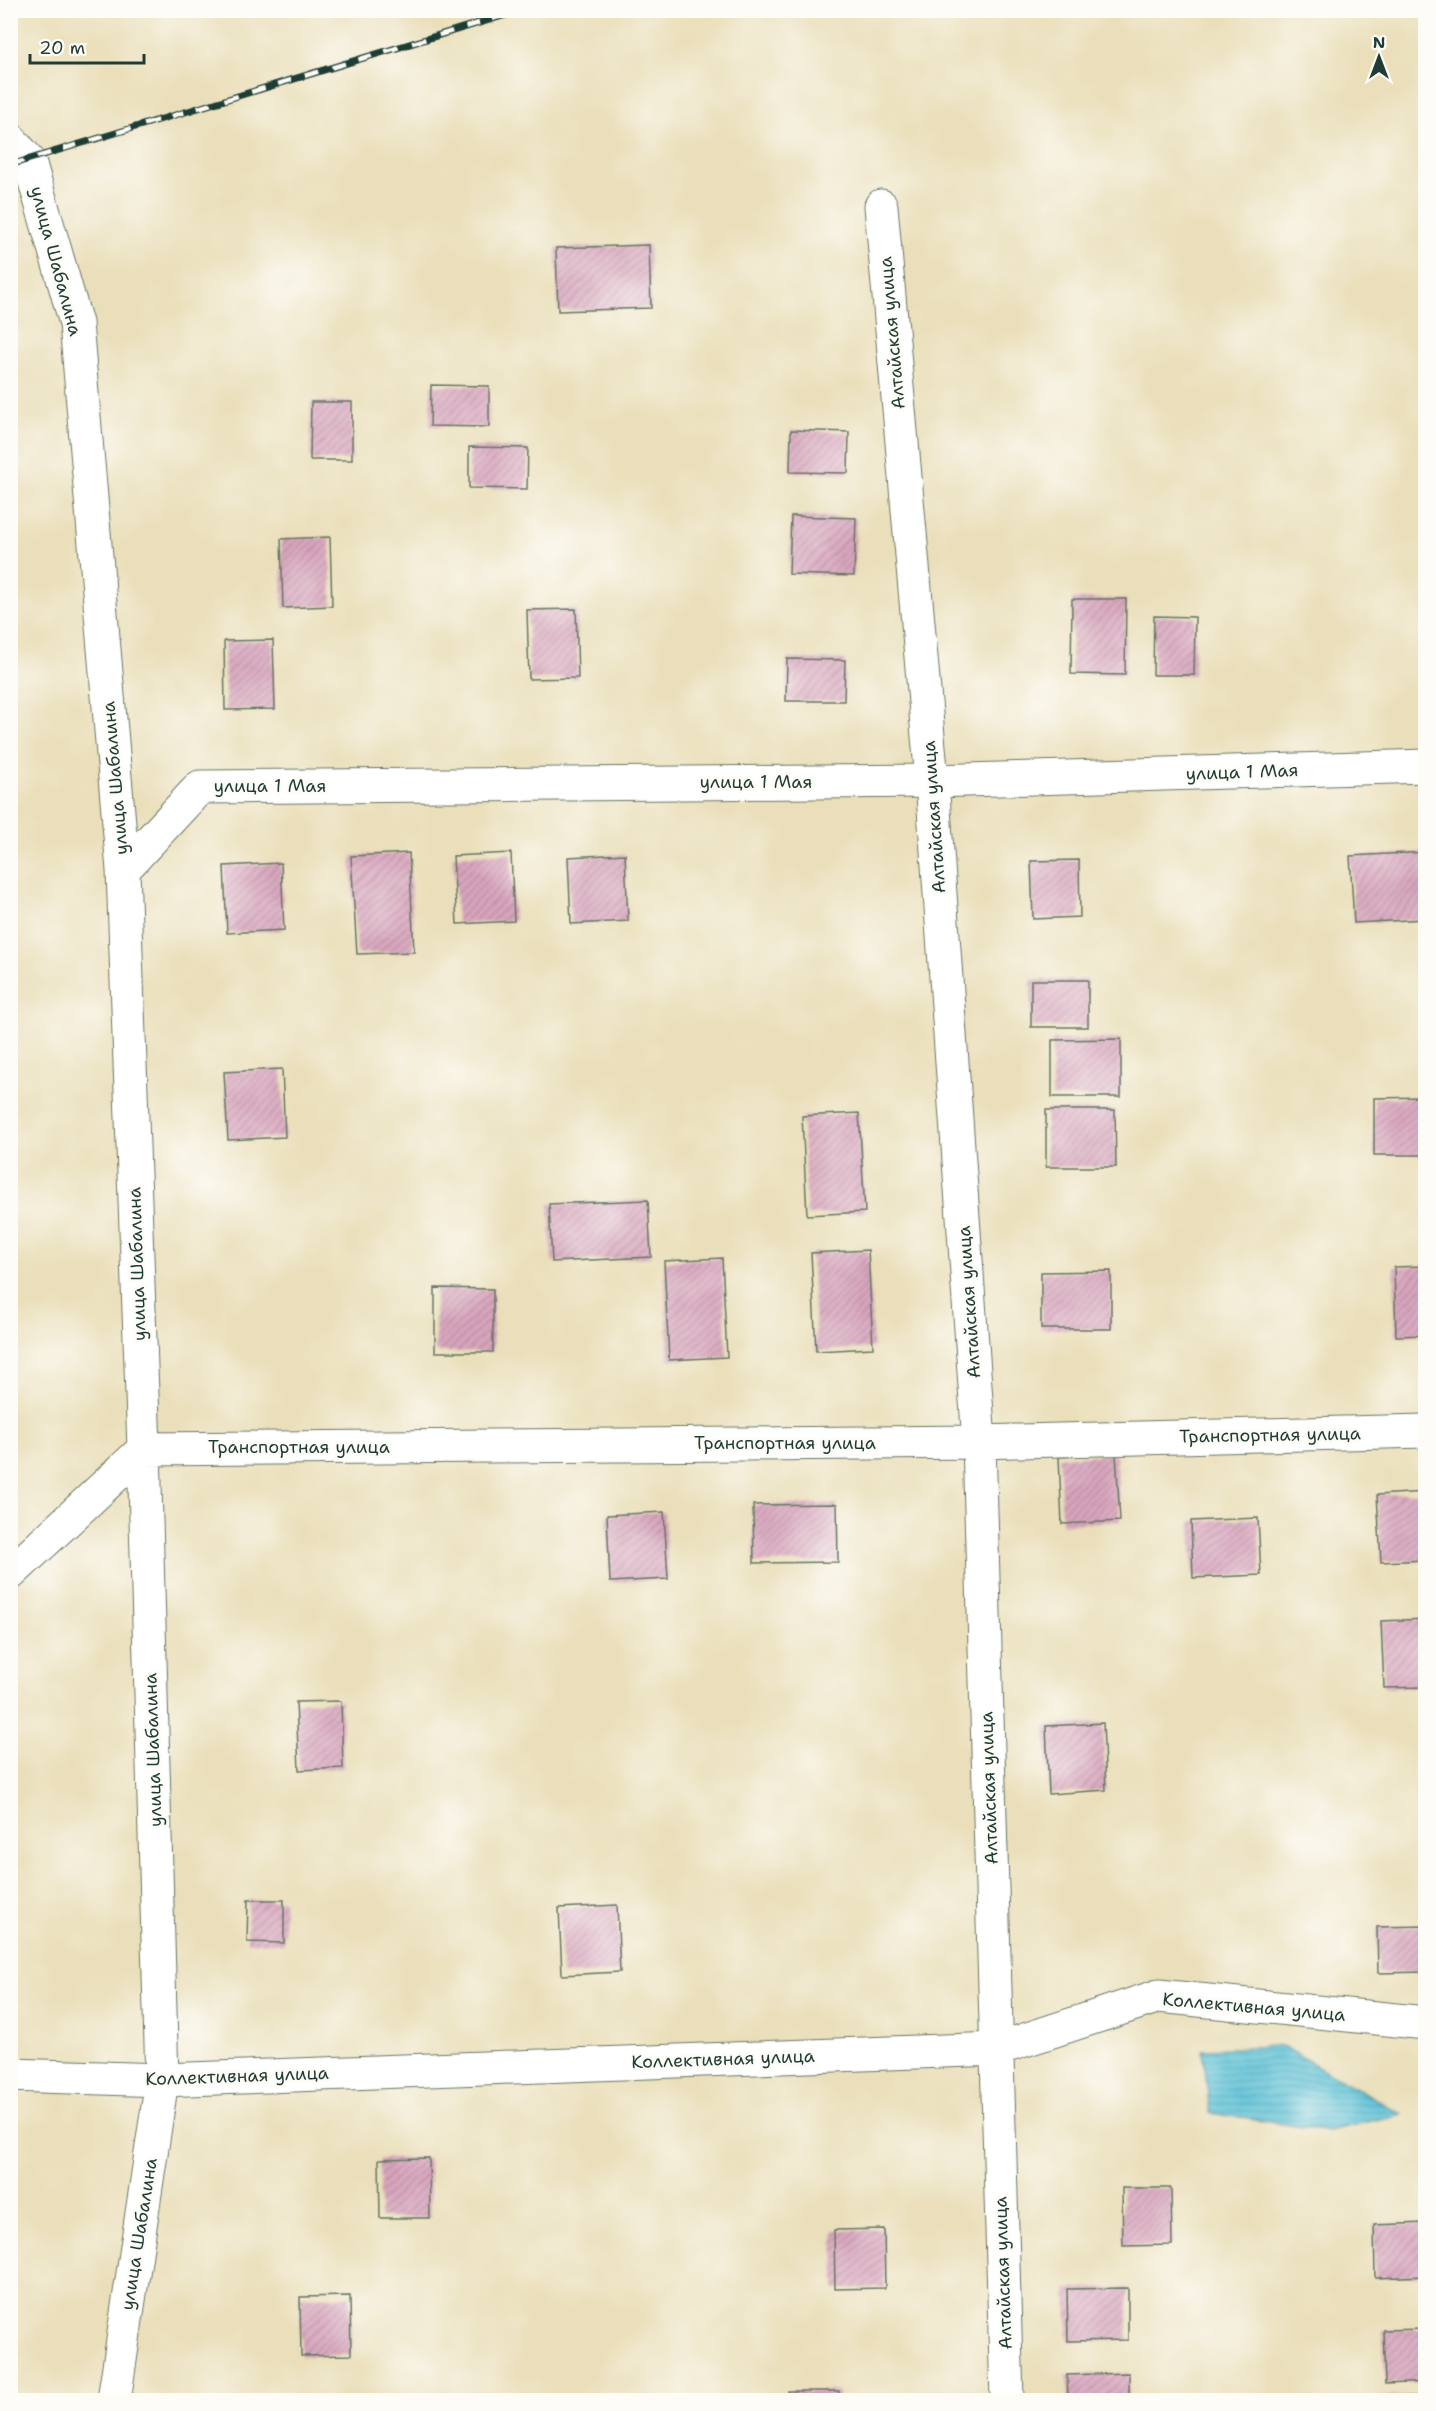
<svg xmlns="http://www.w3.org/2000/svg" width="1436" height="2411" font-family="'Shantell Sans',sans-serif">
  <defs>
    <pattern id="water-rules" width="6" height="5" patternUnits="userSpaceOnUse" patternTransform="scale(1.5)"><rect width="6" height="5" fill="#5ac1d7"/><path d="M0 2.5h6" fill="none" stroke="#4a9eaf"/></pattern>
    <pattern id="building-hatch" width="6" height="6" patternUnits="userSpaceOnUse" patternTransform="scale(1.5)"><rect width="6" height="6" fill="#d9a5be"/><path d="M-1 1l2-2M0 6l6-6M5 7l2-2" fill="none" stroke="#af889b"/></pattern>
  </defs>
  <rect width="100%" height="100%" fill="#fdfcf7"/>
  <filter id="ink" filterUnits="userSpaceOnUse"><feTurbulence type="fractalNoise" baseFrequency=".0167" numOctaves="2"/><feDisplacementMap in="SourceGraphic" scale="12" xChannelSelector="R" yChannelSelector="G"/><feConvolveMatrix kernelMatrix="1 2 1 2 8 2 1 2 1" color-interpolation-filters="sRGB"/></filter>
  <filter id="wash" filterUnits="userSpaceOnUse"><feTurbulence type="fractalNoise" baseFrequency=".008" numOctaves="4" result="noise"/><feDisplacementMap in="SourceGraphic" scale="24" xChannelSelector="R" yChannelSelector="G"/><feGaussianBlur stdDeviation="1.35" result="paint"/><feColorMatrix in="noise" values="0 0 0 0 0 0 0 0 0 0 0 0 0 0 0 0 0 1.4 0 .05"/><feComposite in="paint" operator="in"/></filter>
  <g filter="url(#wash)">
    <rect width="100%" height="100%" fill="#eadfba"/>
    <!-- water -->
    <path fill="url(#water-rules)" stroke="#3c7f86" stroke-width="1.5" d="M1282,2046L1402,2114L1329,2131L1210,2113L1203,2049Z"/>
    <g id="blocks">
      <!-- building -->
      <path fill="url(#building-hatch)" d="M649,245L651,308L558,311L556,248Z
        M431,385L489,386V427L430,426Z
        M311,402H352V460H310Z
        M791,430L849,432L848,473L790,472Z
        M469,447L528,448L527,489L469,488Z
        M791,516L856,518L854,576L789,574Z
        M330,537L332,606L283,608L281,539Z
        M1072,599H1126L1125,675L1071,674Z
        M576,609L578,678L529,679L527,610Z
        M1154,616L1195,617L1194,675H1153Z
        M273,640L275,709L225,710L224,641Z
        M787,659L845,660L844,701H786Z
        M1426,852V919L1354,923L1350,856Z
        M409,853L414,952L357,954L351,856Z
        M511,853L514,921L457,924L453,856Z
        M625,854L628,921L571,924L568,857Z
        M1079,860L1080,917L1033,919L1031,861Z
        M281,863L284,930L227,933L224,866Z
        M1031,980H1088V1027H1031Z
        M1121,1039V1097H1052V1040Z
        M282,1069L285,1137L228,1140L224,1072Z
        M1426,1097V1155H1374V1098Z
        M1046,1110H1115L1116,1167H1046Z
        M859,1113L865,1212L807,1215L802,1116Z
        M648,1200L651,1257L552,1262L549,1204Z
        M868,1250L873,1348L816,1351L811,1253Z
        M722,1258L727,1357L669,1360L664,1261Z
        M1426,1266V1335L1396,1336L1394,1267Z
        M1111,1271V1329H1041V1272Z
        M435,1288L493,1289V1352H435Z
        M1116,1454L1120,1521L1062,1524L1059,1457Z
        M1426,1492V1560L1381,1562L1377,1495Z
        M837,1504L838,1562L754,1563L753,1505Z
        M664,1512L668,1579L610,1582L607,1515Z
        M1258,1518L1261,1575L1193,1578L1191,1521Z
        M1426,1619V1687L1384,1688L1381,1621Z
        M341,1701L343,1768L299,1770L296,1702Z
        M1103,1723L1106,1790L1049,1794L1046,1726Z
        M248,1900H284V1943L247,1942Z
        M617,1905L620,1972L562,1975L559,1908Z
        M1426,1926V1972L1378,1973L1377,1927Z
        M429,2158L430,2218H380L379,2159Z
        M1122,2188H1171L1172,2245L1123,2246Z
        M1426,2223V2276L1375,2278L1374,2225Z
        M884,2229L885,2288L835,2289L834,2230Z
        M1128,2288V2340L1068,2341L1067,2289Z
        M350,2296L351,2355L301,2356L300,2297Z
        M1426,2329V2382L1385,2384L1383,2330Z
        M1129,2373V2400H1068L1067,2375Z
        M788,2391H839V2400H788Z
        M1426,2396V2400H1382L1381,2397Z"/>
    </g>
  </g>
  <g filter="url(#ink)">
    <use href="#blocks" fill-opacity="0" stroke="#667663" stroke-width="1.5"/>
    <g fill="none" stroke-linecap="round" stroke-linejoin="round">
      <!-- street casing -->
      <g stroke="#667663" stroke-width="35">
        <path id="street" d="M10,139L29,161L76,323L123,870L144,1449L162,2080L114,2400
          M881,206L932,781L979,1442L1007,2400
          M123,870L200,787L932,781L1426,766
          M10,1574L144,1449L979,1442L1426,1431
          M10,2075L162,2080L997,2049L1159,1996L1426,2023"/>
      </g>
      <!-- street -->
      <use href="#street" stroke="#fff" stroke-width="33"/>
      <!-- rail casing -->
      <g stroke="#1f3d34" stroke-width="7">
        <path id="rail" d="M10,165L522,10"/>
      </g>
      <!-- rail -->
      <use href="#rail" stroke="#fdfcf7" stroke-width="4.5" stroke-dasharray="14" stroke-linecap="butt"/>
    </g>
  </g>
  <g text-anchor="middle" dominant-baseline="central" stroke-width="6" stroke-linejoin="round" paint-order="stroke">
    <!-- street labels -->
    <g font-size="18" fill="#1f3d34" stroke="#fdfcf7">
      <text transform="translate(56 261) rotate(75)">улица Шабалина</text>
      <text transform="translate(892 333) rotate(-95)">Алтайская улица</text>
      <text transform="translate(1242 772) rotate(-2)">улица 1 Мая</text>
      <text transform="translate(115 778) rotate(-95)">улица Шабалина</text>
      <text x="756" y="782">улица 1 Мая</text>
      <text x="270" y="786">улица 1 Мая</text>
      <text transform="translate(934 817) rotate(-94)">Алтайская улица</text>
      <text transform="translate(137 1264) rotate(-92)">улица Шабалина</text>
      <text transform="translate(969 1302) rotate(-94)">Алтайская улица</text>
      <text transform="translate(1270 1435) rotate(-1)">Транспортная улица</text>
      <text x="785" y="1443">Транспортная улица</text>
      <text x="299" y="1447">Транспортная улица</text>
      <text transform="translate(153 1750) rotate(-92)">улица Шабалина</text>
      <text transform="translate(989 1788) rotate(-92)">Алтайская улица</text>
      <text transform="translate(1254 2007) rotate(5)">Коллективная улица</text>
      <text transform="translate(723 2059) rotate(-2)">Коллективная улица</text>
      <text transform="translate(237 2076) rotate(-2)">Коллективная улица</text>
      <text transform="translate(139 2234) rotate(-81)">улица Шабалина</text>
      <text transform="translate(1003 2273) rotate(-92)">Алтайская улица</text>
    </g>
  </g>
  <!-- margin -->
  <rect width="1436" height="2411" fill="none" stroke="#fdfcf7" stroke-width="36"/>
  <!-- north arrow -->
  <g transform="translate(1379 57)" stroke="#fdfcf7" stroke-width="4.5" paint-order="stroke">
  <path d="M0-4.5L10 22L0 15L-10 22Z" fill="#1f3d34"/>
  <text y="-9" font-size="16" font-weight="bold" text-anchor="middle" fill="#1f3d34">N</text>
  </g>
  <!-- scale -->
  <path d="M30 54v9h114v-9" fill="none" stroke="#1f3d34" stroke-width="3"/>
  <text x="39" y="54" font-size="18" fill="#1f3d34" stroke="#fdfcf7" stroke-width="4.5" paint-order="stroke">20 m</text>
</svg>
